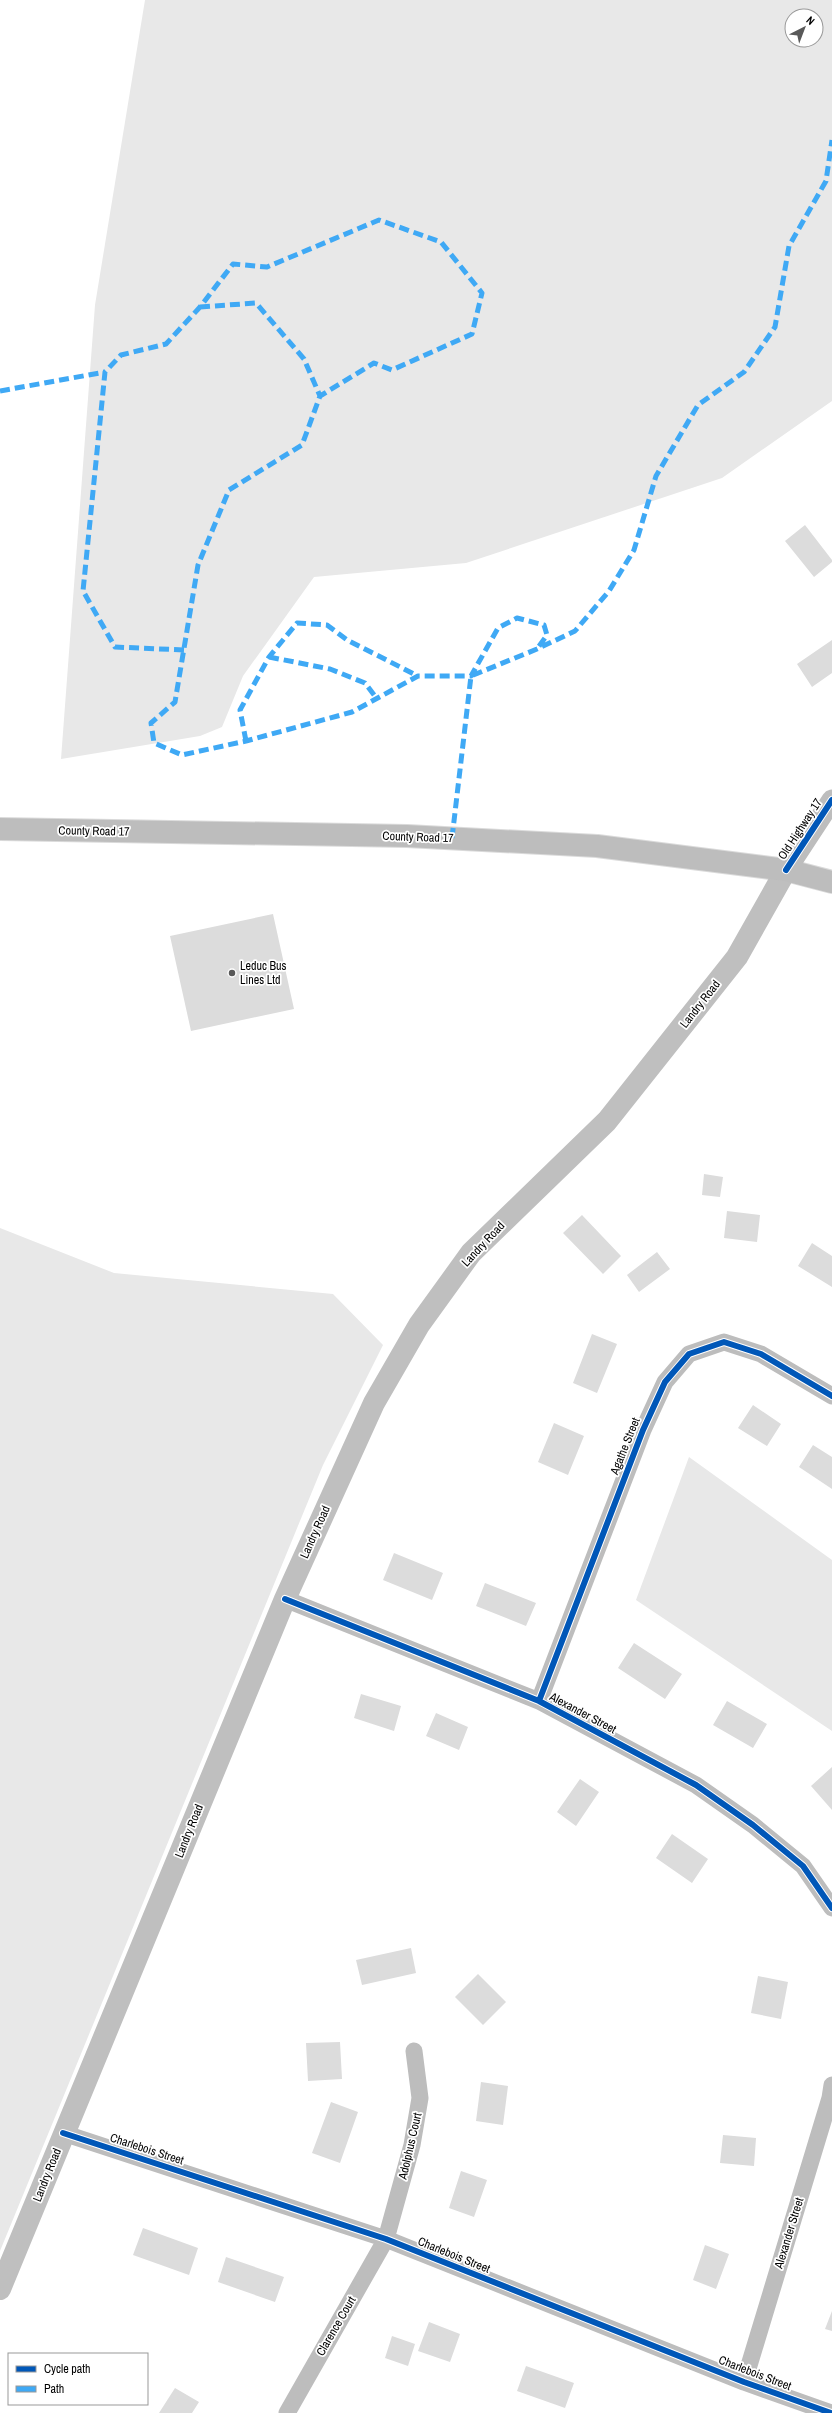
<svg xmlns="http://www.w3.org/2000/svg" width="832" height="2413" font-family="'Archivo Narrow',sans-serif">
  <rect width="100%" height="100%" fill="#fff"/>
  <!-- green -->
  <path fill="#e8e8e8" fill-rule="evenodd" d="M145,0H832V401L722,478L466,563L314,577L243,676L222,727L200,736L61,759L95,305ZM792,16H816V40H792Z
    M0,1228L114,1273L333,1294L383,1345L323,1465L0,2251Z
    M689,1457L832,1560V1731L636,1600Z"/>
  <!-- building -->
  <path fill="#dcdcdc" d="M805,525L832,560V562L814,577L785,541Z
    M832,640V673L812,687L797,664Z
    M273,914L294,1009L191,1031L170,936Z
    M704,1174L723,1177L720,1197L702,1195Z
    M727,1211L760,1215L757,1242L724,1238Z
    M582,1215L621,1256L603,1274L563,1233Z
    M812,1243L832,1256V1287L798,1266Z
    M657,1252L670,1269L639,1292L627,1275Z
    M592,1334L617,1344L597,1393L573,1383Z
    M753,1405L781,1424L767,1446L738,1428Z
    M554,1423L584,1436L568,1475L538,1462Z
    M813,1445L832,1457V1489L799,1467Z
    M394,1553L443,1573L432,1600L383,1580Z
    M485,1583L536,1603L526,1626L476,1606Z
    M634,1643L682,1674L665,1699L618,1668Z
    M361,1694L401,1706L394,1731L354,1718Z
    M727,1701L767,1724L753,1748L713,1725Z
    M436,1713L468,1727L459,1750L426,1736Z
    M832,1767V1810L811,1786Z
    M580,1779L599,1792L576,1826L557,1812Z
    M672,1834L708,1859L692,1883L656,1858Z
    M411,1948L416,1973L362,1985L356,1960Z
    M478,1974L506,2002L483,2025L455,1997Z
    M758,1976L788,1982L781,2019L751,2013Z
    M340,2042L342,2079L308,2081L306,2043Z
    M481,2082L508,2086L503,2125L476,2121Z
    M331,2102L358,2112L340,2163L312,2153Z
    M723,2135L756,2138L754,2166L720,2163Z
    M461,2171L487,2180L474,2217L449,2208Z
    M143,2228L198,2248L189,2275L133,2255Z
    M705,2245L729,2254L716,2289L693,2280Z
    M226,2257L284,2277L275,2302L218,2282Z
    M832,2311V2331L825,2329Z
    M429,2322L460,2334L450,2362L418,2351Z
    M392,2336L415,2344L408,2366L385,2358Z
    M526,2366L574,2383L565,2408L517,2391Z
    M175,2388L199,2402L192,2413H159Z"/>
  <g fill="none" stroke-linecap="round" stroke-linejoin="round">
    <!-- primary casing -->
    <g stroke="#dbdbdb" stroke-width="24">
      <path id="primary" d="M0,829L407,836L597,846L786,870L832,882"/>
    </g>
    <!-- minor -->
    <path stroke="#bdbdbd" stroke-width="17" d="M285,1599L539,1701L696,1785L753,1825L803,1866L832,1908
      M539,1701L643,1430L665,1382L689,1354L724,1342L761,1354L832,1396
      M63,2133L386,2239L744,2382L831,2413
      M744,2382L830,2098L832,2085
      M287,2413L386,2239L412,2145L420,2098L414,2051"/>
    <!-- tertiary -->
    <path stroke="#bdbdbd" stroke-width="21" d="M786,870L832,800"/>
    <!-- secondary -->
    <path stroke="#bfbfbf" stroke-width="22" d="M0,2289L285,1599L374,1403L419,1325L471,1253L607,1121L737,957L786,870"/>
    <!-- primary -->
    <use href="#primary" stroke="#bdbdbd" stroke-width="22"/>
    <!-- quiet -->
    <path stroke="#3fa9f5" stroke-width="5" stroke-dasharray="10 5" stroke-linecap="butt" d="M200,307L256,303L304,359L320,396
      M0,391L105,372
      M184,650L115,647L83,591L105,372L121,355L166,344L200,307L233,264L267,267L379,220L441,242L482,293L472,334L392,370L374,363L320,396L302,445L229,490L198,565L175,702L151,723L154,743L182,755L246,741L352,712L418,676H471L498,628L517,618L544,625L547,635L537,649
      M269,657L330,669L365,683L377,699
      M246,741L240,710L269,657L297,623L327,625L347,640L418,676
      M452,838L471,676L537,649L575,631L609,591L634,550L656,476L698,405L744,372L775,327L789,246L826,181L832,140"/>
    <!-- cycleway casing -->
    <g stroke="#fff" stroke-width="8">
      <path id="cycleway" d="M786,870L832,800
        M285,1599L539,1701L696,1785L753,1825L803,1866L832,1908
        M539,1701L643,1430L665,1382L689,1354L724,1342L761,1354L832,1396
        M63,2133L386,2239L744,2382L831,2413"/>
    </g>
    <!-- cycleway -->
    <use href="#cycleway" stroke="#0057b8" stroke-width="6"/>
  </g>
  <!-- markers -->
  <circle fill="#595959" stroke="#fff" stroke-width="1.5" cx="232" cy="973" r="4"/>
  <g text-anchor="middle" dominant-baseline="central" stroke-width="3.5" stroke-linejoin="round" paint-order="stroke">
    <!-- street labels -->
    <g font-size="12" fill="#000" stroke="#fff">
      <text transform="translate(800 829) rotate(-57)">Old Highway 17</text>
      <text transform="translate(94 831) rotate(1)">County Road 17</text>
      <text transform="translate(418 837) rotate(2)">County Road 17</text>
      <text transform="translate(700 1004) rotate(-52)">Landry Road</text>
      <text transform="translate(483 1244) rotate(-47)">Landry Road</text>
      <text transform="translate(625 1446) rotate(-68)">Agathe Street</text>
      <text transform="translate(315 1532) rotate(-66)">Landry Road</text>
      <text transform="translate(583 1713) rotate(28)">Alexander Street</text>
      <text transform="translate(189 1831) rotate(-68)">Landry Road</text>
      <text transform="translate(410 2146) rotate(-77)">Adolphus Court</text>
      <text transform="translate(147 2149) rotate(18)">Charlebois Street</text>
      <text transform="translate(47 2175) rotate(-68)">Landry Road</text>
      <text transform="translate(789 2233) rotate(-73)">Alexander Street</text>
      <text transform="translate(454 2255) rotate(22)">Charlebois Street</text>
      <text transform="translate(336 2326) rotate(-60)">Clarence Court</text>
      <text transform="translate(755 2373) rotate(21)">Charlebois Street</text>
    </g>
    <!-- poi labels -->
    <g font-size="12" fill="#000" stroke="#fff" text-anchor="start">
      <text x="240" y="966">Leduc Bus<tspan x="240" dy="14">Lines Ltd</tspan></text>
    </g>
  </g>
  <!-- legend -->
  <rect x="8" y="2353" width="140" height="52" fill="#ffffff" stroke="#999999"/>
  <rect x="16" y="2366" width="20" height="6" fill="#0057b8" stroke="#999999"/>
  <text x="44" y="2373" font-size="12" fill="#000000">Cycle path</text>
  <rect x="16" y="2386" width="20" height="6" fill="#3fa9f5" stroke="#999999"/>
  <text x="44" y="2393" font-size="12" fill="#000000">Path</text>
  <!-- north arrow -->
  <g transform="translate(804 28) rotate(42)"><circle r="19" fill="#ffffff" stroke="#999999"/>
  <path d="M0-3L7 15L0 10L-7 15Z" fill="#595959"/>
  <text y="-6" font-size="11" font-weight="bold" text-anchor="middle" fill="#000000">N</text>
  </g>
</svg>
